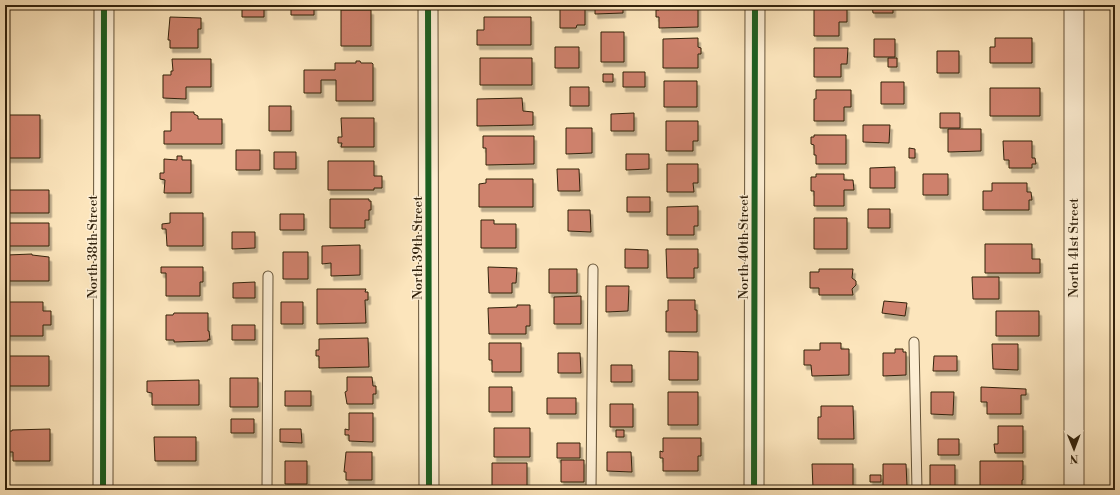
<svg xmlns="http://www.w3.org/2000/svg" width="1120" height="495" font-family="'Libre Bodoni',serif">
  <defs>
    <filter id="shadow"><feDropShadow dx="2.5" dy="4.5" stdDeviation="0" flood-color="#0004"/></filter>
  </defs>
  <rect width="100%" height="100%" fill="#fce5bc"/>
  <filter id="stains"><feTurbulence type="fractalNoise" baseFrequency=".005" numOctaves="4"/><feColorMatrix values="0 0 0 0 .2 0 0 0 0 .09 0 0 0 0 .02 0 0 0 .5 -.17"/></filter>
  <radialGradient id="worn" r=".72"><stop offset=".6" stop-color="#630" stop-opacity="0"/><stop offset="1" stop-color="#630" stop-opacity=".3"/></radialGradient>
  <!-- building -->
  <path fill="#ce816c" stroke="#32220c" filter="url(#shadow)" d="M242,5H264V17H242Z
    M291,5H314V15H291Z
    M560,5H592V7H585V25H577L576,28H560Z
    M595,5H623V13L595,14Z
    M659,5H698V27L659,28V17H656V10H659Z
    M872,5H893V13H873Z
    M814,6L847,7V22H839V36H814Z
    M341,10H371V46H341Z
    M170,17L201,18V29H198V48H170V40H168Z
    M484,17H531V45H477V30H484Z
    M601,32H624V62H601Z
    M698,38V47L701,48V54H698V68H663V39Z
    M995,38H1032V63H990V47H995Z
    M874,39H895V57H874Z
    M555,47H579V68H555Z
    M814,48H848L847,64H841V77H814Z
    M937,51H959V73H937Z
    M480,58H532V85H480Z
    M888,58H897V67H888Z
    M172,59H211V87H186V99L163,98V75H171V71H173Z
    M356,61H360L361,63H372L373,64V101H336V80H321V93H304V70H335V63H356Z
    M623,72H645V87H623Z
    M603,74H613V82H603Z
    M664,81H697V107H664Z
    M881,82H904V104H881Z
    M570,87H589V106H570Z
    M990,88H1040V116H990Z
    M816,90H851V107H844V121H814V99H816Z
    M522,98L523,111L533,112V125L477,126V99Z
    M269,106H291V131H269Z
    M171,112H194V114L198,116V119H222V144H164V131H171Z
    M634,113V131H611V114Z
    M940,113H960V128H940Z
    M6,115H40V158H6Z
    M341,118H374V147H341L342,143H338V137H342Z
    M666,121H698V141H693V151H666Z
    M863,125H890L889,143L863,142Z
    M566,128H592V153L566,154Z
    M948,129H981V151L948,152Z
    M814,135H846V164H816V155H814V145L811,144V137H814Z
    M483,136H534V164L486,165V148H483Z
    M1003,141H1032V158H1035L1036,164H1032V168H1009V160H1004Z
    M909,148L915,149V158H909Z
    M236,150H260V170H236Z
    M274,152H296V169H274Z
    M626,154H649V169L626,170Z
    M177,156H182V160H191V193H164L165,180L160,179V173H164V159L177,160Z
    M328,161H374V176H382V188H374V190H328Z
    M667,164H698V183H693L694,192H667Z
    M895,167V188H870V168Z
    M557,169H579L580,191H558Z
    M816,174H844V180H853L854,190H844V206H814V191H811V177H816Z
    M923,174H948V195H923Z
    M486,179H533V207H479V184L486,183Z
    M992,183H1027V192H1031L1032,200H1029V210H983V191H992Z
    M8,190H49V213H8V203H5V191H8Z
    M627,197H650V212H627Z
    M330,199H369V201H371V210H369V220H365V228H330Z
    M698,206V226H694V235H667V207Z
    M868,209H890V228H868Z
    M568,210H590L591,232L568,231Z
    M170,213H203V246H167L166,229H162V224L170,223Z
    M280,214H304V230H280Z
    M814,218H847V249H814Z
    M481,220H494V224H516V248H481Z
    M5,223H49V246H7L8,235H5Z
    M232,232H255V248L232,249Z
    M985,244H1032V259H1040V273H985Z
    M360,245V275L331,276V263L322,264V246Z
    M625,249L648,250V268H625Z
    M666,249H698V268H694V278H667Z
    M283,252H308V279H283Z
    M32,254V255L49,257V281H8V268H5V258H7V255Z
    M161,267H203V282H200V296H166V273H161Z
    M488,267L517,268L516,283H512V293H489Z
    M549,269H577V293H549Z
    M819,269H853L852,278L856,281V285L852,289L853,295H819V288H810V272H819Z
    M972,277H999V299H973Z
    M255,282V298H233V283Z
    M606,286H629L628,311L606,312Z
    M317,289H366L365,292H368V300H365L366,323L317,324Z
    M581,296V324H554V297Z
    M668,300H695V310H697V332H666V311H668Z
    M884,301L907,303L905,316L882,313Z
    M8,302H43V311H51V325H43V336H8V334H5V314H8Z
    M281,302H303V324H281Z
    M517,305H530V326H526V334H489L488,308L517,307Z
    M996,311H1039V336H996Z
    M174,313H208V331H209L210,340L208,339V341L174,342V340H166V315H173Z
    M232,325H255V340H232Z
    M368,338L369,367L319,368V356H316V350H319V339Z
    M489,343H521V372H492V360H489Z
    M820,343H841V349H849V375L812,376L811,365H804V350H820Z
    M992,344H1018V370L993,369Z
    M895,349H903V352H906V375L883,376V353H895Z
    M669,351L698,352V380H669Z
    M558,353H580L581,373H558Z
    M5,356H49V386H5Z
    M934,356H957V371H933Z
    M611,365H632V382H611Z
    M347,377H372L373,386H376V394H373V404H347L345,392L347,391Z
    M230,378H258V407H230Z
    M199,380V405H152V393L147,392V381Z
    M489,387H512V412H489Z
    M981,387L1026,389V395H1021V414H987V402H981Z
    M285,391H311V406H285Z
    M668,392H698V425H668Z
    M931,392H954L953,415L931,414Z
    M547,398H576V414H547Z
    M610,404H633V427H610Z
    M821,406H853L854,439H818V417H821Z
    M349,413H373V442L349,441V435H345V429L349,430Z
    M231,419H254V433H231Z
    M998,426H1023V453H995L994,444H998Z
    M494,428H530V457H494Z
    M50,429V461H13V452H5V431H12V430Z
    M280,429H301L302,443L280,442Z
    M616,430H624V437H616Z
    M154,437H196V461H155Z
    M663,438H701V456H698V471H663V458H660V451L663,452Z
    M938,439H959V455H938Z
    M557,443H580V458H557Z
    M346,452H372V480H346V472H344Z
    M607,452H631L632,472L607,471Z
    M561,460H584V482H561Z
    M285,461H307V484H285Z
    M980,461H1023V480H1022V487H980Z
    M492,463H527V488H492Z
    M812,464H853V488H813Z
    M883,464H906L907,486L883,487Z
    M930,465H955V487H930Z
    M870,475H881V482H870Z
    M167,487H220V490H167Z
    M653,487L706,488V490H653Z
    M991,488H1023V490H991Z"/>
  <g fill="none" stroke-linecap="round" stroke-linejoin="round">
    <!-- service casing -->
    <g stroke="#645338" stroke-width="11">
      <path id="service" d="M914,342L917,490
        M267,490L268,276
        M591,490L593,269"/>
    </g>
    <!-- minor casing -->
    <g stroke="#645338" stroke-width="21">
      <path id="minor" d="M428,5L429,490
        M1074,5V490
        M103,490L104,5
        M754,490L755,5"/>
    </g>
    <!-- service -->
    <use href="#service" stroke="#fdeed3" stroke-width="9"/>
    <!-- minor -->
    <use href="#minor" stroke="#fdeed3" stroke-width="19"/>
    <!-- cycleway casing -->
    <g stroke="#fdeed3" stroke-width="8">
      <path id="cycleway" d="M428,5L429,490
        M103,490L104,5
        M754,490L755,5"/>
    </g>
    <!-- cycleway -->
    <use href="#cycleway" stroke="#1b5e20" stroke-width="6"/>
  </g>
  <g text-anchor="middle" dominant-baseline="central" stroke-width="3" stroke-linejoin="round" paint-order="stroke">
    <!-- street labels -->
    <g font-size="13" fill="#32220c" stroke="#fdeed3">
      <text transform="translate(93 247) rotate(-90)">North 38th Street</text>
      <text transform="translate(744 247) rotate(-90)">North 40th Street</text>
      <text transform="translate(418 248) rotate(-90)">North 39th Street</text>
      <text transform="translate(1074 248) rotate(-90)">North 41st Street</text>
    </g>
  </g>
  <!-- margin -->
  <rect width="1120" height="495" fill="none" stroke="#fce5bc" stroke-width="20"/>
  <rect x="6" y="6" width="1108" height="483" fill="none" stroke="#32220c" stroke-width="2"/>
  <rect x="10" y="10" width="1100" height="475" fill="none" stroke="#32220c"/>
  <!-- north arrow -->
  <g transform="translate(1074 449) rotate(179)" stroke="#fdeed3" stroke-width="3" paint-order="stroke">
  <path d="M0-3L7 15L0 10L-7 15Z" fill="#32220c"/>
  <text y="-6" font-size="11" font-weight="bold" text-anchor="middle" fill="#32220c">N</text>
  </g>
  <rect width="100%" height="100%" filter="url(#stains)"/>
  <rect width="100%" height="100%" fill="url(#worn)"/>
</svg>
